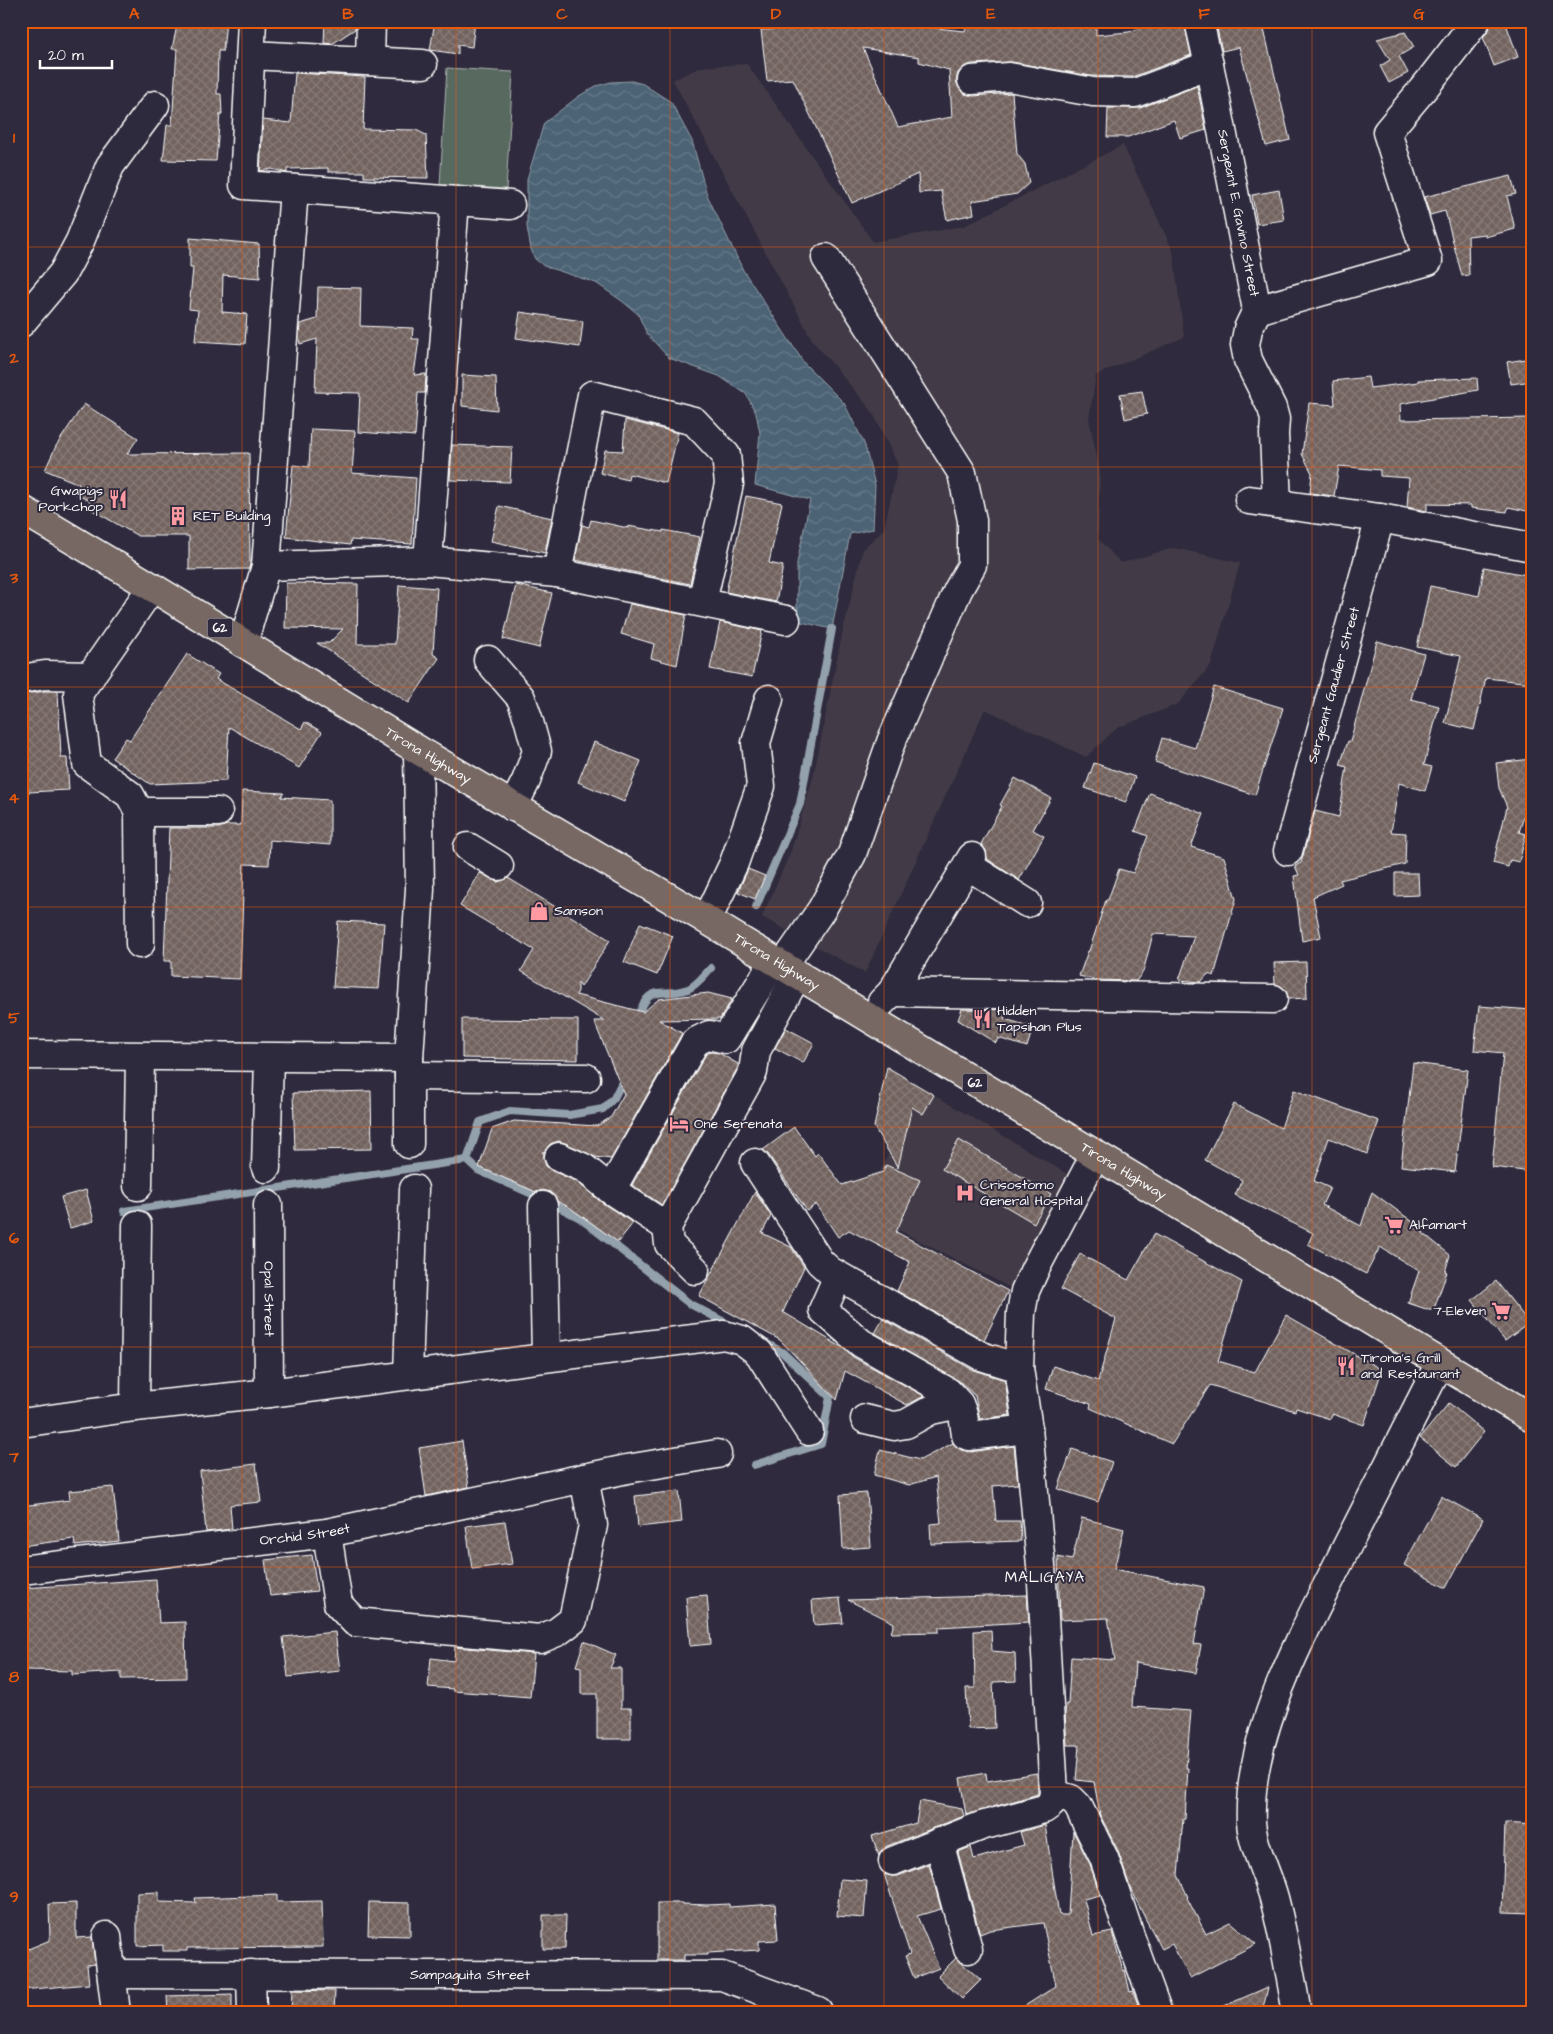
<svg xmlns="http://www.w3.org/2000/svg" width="1553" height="2034" font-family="'Architects Daughter',sans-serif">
  <defs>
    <pattern id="water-waves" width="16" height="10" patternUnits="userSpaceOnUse" patternTransform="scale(1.25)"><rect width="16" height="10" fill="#4b6375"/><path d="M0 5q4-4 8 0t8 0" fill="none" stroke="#667a8a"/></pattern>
    <pattern id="building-cross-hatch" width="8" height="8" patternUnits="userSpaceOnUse" patternTransform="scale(1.25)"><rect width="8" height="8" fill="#72635f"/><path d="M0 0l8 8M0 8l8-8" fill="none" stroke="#877a77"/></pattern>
  </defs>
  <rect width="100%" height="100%" fill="#2f2a3d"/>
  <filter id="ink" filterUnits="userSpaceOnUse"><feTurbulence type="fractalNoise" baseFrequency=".02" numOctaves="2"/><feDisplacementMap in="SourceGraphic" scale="10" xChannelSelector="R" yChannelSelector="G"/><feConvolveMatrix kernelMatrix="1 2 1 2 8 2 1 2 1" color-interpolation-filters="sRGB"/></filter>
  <g filter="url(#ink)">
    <!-- built -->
    <path fill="#433b47" d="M747,64L873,242L964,226L1123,145L1173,251L1184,337L1096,375L1089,419L1100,472L1098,539L1121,563L1174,548L1240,563L1211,665L1178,704L1117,728L1086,757L985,709L865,973L762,917L791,851L813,778L841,639L863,549L884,529L898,465L872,411L813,341L673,80L701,67Z
      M887,1067L1069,1175L1031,1245L1011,1288L862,1211L889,1153L874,1127Z"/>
    <!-- garden -->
    <path fill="#596960" stroke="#acb4b0" d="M447,68L513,72L506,189L440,185Z"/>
    <!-- water -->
    <path fill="url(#water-waves)" stroke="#93a1ac" d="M632,81L643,84L671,102L692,141L707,195L743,270L804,363L844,403L864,443L875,485L873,529L850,534L832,629L797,621V563L810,500L755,485L760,433L756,413L746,394L719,376L669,358L647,334L638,314L622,301L596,283L544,266L535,259L531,249L527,227V179L544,123L579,96L596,86L611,82Z"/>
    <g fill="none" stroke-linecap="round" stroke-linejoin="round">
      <!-- stream -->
      <path stroke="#93a1ac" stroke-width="8" d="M756,907L800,804L832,629
        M637,1019C650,980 659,999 688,989C697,985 704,975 711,968
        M624,1078L614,1098L603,1109L569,1115L510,1111L480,1122L467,1160L478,1170L539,1197L580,1218L690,1304L732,1326
        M124,1211L467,1160
        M754,1465L821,1444L830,1397L782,1352L762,1341"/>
    </g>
    <!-- building -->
    <path fill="url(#building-cross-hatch)" stroke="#fff" fill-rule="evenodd" d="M178,21H226L223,51H218L217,94H221L222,114H220L216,161L163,160L167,125H172L177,49H172Z
      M325,21H355V29L332,44L324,43Z
      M435,21H475L472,47L458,45V54L430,50Z
      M862,21H917L916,26L965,31L967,21H1096V35L1129,32L1159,21H1184L1191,55L1132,77L1091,76L1012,62L971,64L964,67L958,73L956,81L959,88L965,94L973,96L1012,93L1017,154L1025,164L1029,183L1017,194L972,201L974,214L947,220L941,191L919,193L918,174L852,203L793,79L767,81L761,30L862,24ZM863,48L919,57V62L949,70L952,117L898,127Z
      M1226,21H1262L1290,140L1266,146L1239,47L1222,51L1216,24Z
      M1491,21H1505L1518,57L1494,66L1483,37L1489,30Z
      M1405,32L1414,47L1399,56L1408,73L1389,83L1380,66L1390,60L1377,39Z
      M295,73L365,77L363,129L416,130L426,135L428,178L364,177V172H328V168L287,169V173L272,169L260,171L263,120L291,123Z
      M1197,86L1206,130L1180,138L1174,120L1128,137H1107L1108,108H1140Z
      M1511,176L1516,194L1507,196L1515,229L1485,237V234L1468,236L1469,275L1462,276L1445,211L1430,215L1424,197Z
      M1279,190L1284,220L1257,224L1252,195Z
      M190,238L259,244L260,278L223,275L222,312L247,314L245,344L195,341L198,310L189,309L193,268H190Z
      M318,287L361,288L360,326L413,328L412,339H419L414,375L426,374L425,393H418L415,436L358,432L360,393L315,392L317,339L300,344L299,338L300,324L317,319Z
      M520,312L583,321L580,347L516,338Z
      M1532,358V381L1511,384L1507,362Z
      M462,375L496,377L497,410L462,406Z
      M1368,377L1370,388L1418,382V380L1477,378L1478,390L1400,404L1401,420L1532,418V512L1508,507L1507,512L1471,508V505L1427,504V511L1407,507L1409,478L1380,476V470L1339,466L1334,496L1310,493L1312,473L1302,454L1309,403L1335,405L1333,381Z
      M1142,391L1147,414L1125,419L1120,394Z
      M84,404L138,438L127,454L249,453L250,564L249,569L189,570V536H138L87,507L90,501L74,493L79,484L45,470L56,446Z
      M625,420L678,433L666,483L629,474L628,480L600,473L605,450L623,451Z
      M311,429L355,431L352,473L416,478L412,544L351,540L350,545L286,537L293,465L309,467Z
      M452,445L512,447L510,482L450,480Z
      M746,496L782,503L769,563L783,566L776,602L726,592Z
      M499,506L552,518L545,553L491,541Z
      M591,520L628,528V526L663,532V530L700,537L690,584L575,560L582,525L589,527Z
      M1484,567L1532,576V683L1486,678L1474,730L1445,723L1461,656L1417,647L1430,586L1479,596Z
      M286,583L358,584L357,644H395L399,585L437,588L433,654L439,658L409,703L317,643H329L343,629L285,628Z
      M516,585L552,593L539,648L503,639Z
      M630,604L686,615L677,665L651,658L654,644L621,634Z
      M720,622L762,631L752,677L710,669Z
      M1377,641L1424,654L1411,699L1439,706L1424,765L1432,767L1425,791L1399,783L1391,832L1406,833L1405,864L1340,880L1342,884L1313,897L1321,937L1302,941L1294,876L1299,875L1295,866L1301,863L1315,811L1339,817L1347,767L1340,765L1348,741L1350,742Z
      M187,654L219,674L216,679L301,729L305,722L322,732L299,768L229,727L226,781L150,784L112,758L126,738L130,740Z
      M1214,687L1283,708L1255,795L1155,762L1162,738L1195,748Z
      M46,691H58L61,758H67L69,790L28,792L23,694Z
      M594,742L641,761L624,802L578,782Z
      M1532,759V790L1519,832L1526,834L1519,862L1510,860L1508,867L1493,863L1507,807L1499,788L1496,763Z
      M1094,763L1135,777L1126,802L1085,788Z
      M1015,778L1051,798L1033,830L1044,836L1019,880L987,859L986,850L981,844L1002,806L1000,805Z
      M242,791L284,793L281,797L330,800V845L270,840L269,865L244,864L240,979L171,976V961H164L169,828H218L227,825H241Z
      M1150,793L1204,814L1191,847L1224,857L1236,899L1214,976L1208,974L1201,982L1179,980L1194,936L1153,934L1143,972L1136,981L1096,980L1079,976L1088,951H1089L1106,900H1108L1119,869L1133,873L1148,836L1135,831Z
      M748,869L765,876L755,899L738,892Z
      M480,873L498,882L508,878L610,940L581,987L578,982V991L576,995L643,1012L659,999L708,993L732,999L720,1019L659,1020L682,1033L611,1159L595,1157L565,1143L558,1141L550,1144L544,1152H542L544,1153V1159L546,1166L552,1171L576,1181L601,1202L633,1223L618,1242L569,1207L558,1202L550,1192L543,1190L536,1192L479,1167L492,1129L514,1121L597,1126L611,1117L624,1094L594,1021H605L521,971L534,950L460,906Z
      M1395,873H1418L1419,895L1395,896Z
      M338,921L384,923L379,989L333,987Z
      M640,923L673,936L657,975L624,962Z
      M1306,962L1307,998L1289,999L1286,991L1281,986L1275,984L1274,963Z
      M1479,1006L1532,1010V1172L1492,1167L1503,1053L1474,1050Z
      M962,1009L1008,1010L1004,1019L1033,1027L1027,1047L998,1038L996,1043L958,1020Z
      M462,1019L578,1020V1060L462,1058Z
      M786,1028L814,1043L803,1063L775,1048Z
      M711,1052L719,1053L738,1064V1067L662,1205L632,1185L706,1054Z
      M1413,1063L1468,1070L1455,1172L1401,1166Z
      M887,1067L934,1095L923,1114L912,1107L898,1168L874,1127Z
      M1294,1090L1379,1121L1367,1154L1329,1138L1314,1181L1330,1188L1322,1205L1361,1226L1372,1192L1424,1230L1423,1233L1450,1255L1445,1272H1447L1434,1309H1426L1408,1303L1419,1271L1380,1247L1366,1274L1308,1244L1313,1233L1235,1195L1242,1180L1205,1160L1234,1104L1281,1128Z
      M371,1091L372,1149L295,1150L293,1093Z
      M794,1127L815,1156L818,1153L842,1185L883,1172L886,1165L920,1180L896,1232L1008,1291L984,1340L897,1291L910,1262L849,1230L838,1237L816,1204L807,1211L768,1154L763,1150Z
      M959,1140L1051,1194L1034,1223L942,1169Z
      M86,1190L94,1221L70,1228L61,1197Z
      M755,1192L771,1216L762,1233L791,1247L804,1267L783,1312L843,1348L853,1357L924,1396L907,1405L845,1371L837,1400L780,1340L699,1296Z
      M1154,1234L1242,1282L1218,1361L1255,1372L1286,1315L1382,1370L1364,1425L1332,1414L1330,1419L1296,1408L1295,1411L1210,1385L1172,1444L1090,1408L1091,1404L1046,1389L1053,1366L1098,1381L1116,1319L1061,1289L1080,1254L1128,1280Z
      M1496,1281L1529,1323L1505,1341L1472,1300Z
      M883,1319L973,1370L1005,1380L1010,1415L980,1419L975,1396L959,1381L875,1333Z
      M1449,1403L1484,1432L1456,1467L1420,1438Z
      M462,1441L469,1487L426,1496L419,1448Z
      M953,1443L961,1450L970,1452L1014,1446L1018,1484L993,1486L996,1521H1020L1021,1541L931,1544L930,1524L941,1523L936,1477L909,1485L874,1475L880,1450L920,1460Z
      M1072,1449L1112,1462L1098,1502L1058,1489Z
      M256,1464L261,1502L230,1505L232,1529L206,1532L200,1471Z
      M113,1487L119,1541L75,1546L74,1539L21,1546V1506L70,1500L69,1491Z
      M679,1491L682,1522L638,1527L635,1496Z
      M867,1493L871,1547L843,1549L840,1495Z
      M1441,1496L1483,1519L1446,1588L1404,1565Z
      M1082,1518L1124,1529L1114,1569L1204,1587L1194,1644L1201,1645L1196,1673L1135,1663L1132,1707L1191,1711L1186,1768H1188L1185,1819H1183L1178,1875L1188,1897L1187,1898L1206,1934L1230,1922L1256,1944L1190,1978L1172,1944L1162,1949L1145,1918L1130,1887L1118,1851L1100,1815L1094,1782L1076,1780L1079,1745H1067L1065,1713L1066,1704H1068L1071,1657L1115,1660L1108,1618L1060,1620L1058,1557L1072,1560Z
      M505,1521L512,1564L472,1569L466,1526Z
      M312,1555L317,1591L270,1596L265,1560Z
      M156,1579L159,1623L185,1622L186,1678L121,1679V1672L72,1675V1671L25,1670L26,1625L24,1588Z
      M707,1595L711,1644L690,1646L686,1597Z
      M1027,1595L1029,1622L939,1627V1632L891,1633L894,1623L848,1600Z
      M840,1598L843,1623L814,1625L812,1600Z
      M991,1630L992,1651L1015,1653L1016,1681L993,1682L995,1728L968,1729L966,1688H975L974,1631Z
      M335,1632L340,1671L288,1677L283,1637Z
      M584,1641L616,1655L610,1668H621V1708H631V1739H597V1694H581V1667L576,1666Z
      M455,1647L534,1654L530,1697L453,1691V1689L428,1687L431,1658L454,1661Z
      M986,1773L987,1781L1037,1773L1038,1794L966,1815L960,1778Z
      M920,1801L962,1809L964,1816L887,1846L881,1851L879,1856L872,1836L916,1823Z
      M1505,1823L1532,1825V1913L1502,1912Z
      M1045,1825L1059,1915H1068L1073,1831L1090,1864L1100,1895L1084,1899L1093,1936L1112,1932L1123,1971L1125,1970L1130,1992L1133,1991L1141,2013H1014L1056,1986L1043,1923L990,1930L980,1934L958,1852L971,1847L974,1859L1024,1845L1020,1832Z
      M929,1864L941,1909L917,1916L939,1968L914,1978L905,1956L910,1954L884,1874L891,1876H898Z
      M840,1879L867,1881L864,1918L837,1916Z
      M159,1892V1902L196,1903L195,1898L277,1895V1902L322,1901L323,1947L187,1948V1951H163V1945L137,1946V1893Z
      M369,1902L410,1903V1936L368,1935Z
      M76,1903V1938L92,1937L95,1964L87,1965L89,1984L21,1990V1952L50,1940L49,1904Z
      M657,1903H683V1904L707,1905L729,1904V1907L775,1904L778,1940L759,1941V1950L708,1953V1955H684V1960H657Z
      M543,1915H566L565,1949H543Z
      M956,1958L981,1980L962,1999L938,1976Z
      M1268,1987L1262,2013H1208Z
      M292,1990L335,1991L334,2013H291Z
      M232,1994V2013H168L167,1996Z"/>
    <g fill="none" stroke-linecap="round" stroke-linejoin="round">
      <!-- minor casing -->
      <g stroke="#fff" stroke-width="31">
        <g id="minor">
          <path d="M252,21L244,185L510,205"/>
          <path id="s1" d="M1199,21L1211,74L1257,310L1428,261L1387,132L1428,83L1476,21"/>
          <path d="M251,55L423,64"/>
          <path d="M370,61L371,21"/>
          <path d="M972,80L1009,77L1093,92L1135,93L1209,65"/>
          <path d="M1257,310L1248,329L1245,345L1248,360L1272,408L1275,419L1274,434L1277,504"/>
          <path d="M21,323L63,273L80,241L110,166L155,105"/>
          <path d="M1249,500L1380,518L1532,547"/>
          <path d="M428,561L455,201"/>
          <path d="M266,566L428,561L557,573L786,620"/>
          <path d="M557,573L592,395L694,421L726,455L729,484L702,602"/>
          <path d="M243,643L266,566L294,189"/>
          <path d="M488,660L521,698L528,718L537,751L526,781L513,807"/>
          <path d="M21,679L45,675L91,676"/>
          <path d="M139,812H218"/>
          <path d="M468,847L499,866"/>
          <path id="s2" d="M1288,851L1380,518"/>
          <path d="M967,865L1027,903"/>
          <path d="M707,920L734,863L761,786L756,743L769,699"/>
          <path d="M140,944L139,812L130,795L87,764L78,694L152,587"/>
          <path d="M782,967L822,909L852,854L891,742L958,590L972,565V520L962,473L826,258"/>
          <path d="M892,992L1273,999"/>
          <path d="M882,1002L892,992L972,857"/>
          <path d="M21,1055L409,1058"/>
          <path d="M409,1076L586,1078"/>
          <path d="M409,1144V1058L420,889L418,750"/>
          <path d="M559,1157L584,1168L611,1190L667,1227"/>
          <path d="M755,1163L820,1262L830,1271L981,1356L1019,1368"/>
          <path d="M266,1168L269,1058"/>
          <path d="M138,1186L140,1057"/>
          <path d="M611,1190L695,1042L709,1035L726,1039L774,962"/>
          <path id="s3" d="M268,1205L269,1393"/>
          <path d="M543,1206L546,1357"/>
          <path d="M695,1270L669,1244L667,1227L753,1072L756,1051L797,975"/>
          <path d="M838,1276L823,1310L861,1343L948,1392L959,1404L963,1414L966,1435L969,1436L1028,1429"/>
          <path d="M408,1375L414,1189"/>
          <path d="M135,1407L137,1225"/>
          <path d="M865,1419L894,1426L906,1424L931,1410L959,1404"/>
          <path d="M21,1423L135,1407L269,1393L724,1335L742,1340L759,1353L809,1431"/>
          <path d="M327,1533L338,1604L355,1622L540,1639L557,1632L573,1620L593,1525L584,1478"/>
          <path id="s4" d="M21,1570L327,1533L627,1469L717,1454"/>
          <path d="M1054,1794L1071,1799L1078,1806L1104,1858L1130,1936L1158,2013"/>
          <path d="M939,1842L968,1949"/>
          <path d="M893,1861L981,1826L1044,1809L1051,1804L1054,1794L1041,1565L1028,1429L1019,1368L1021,1313L1025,1291L1035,1269L1095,1155"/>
          <path d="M107,1936L116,2013"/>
          <path id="s5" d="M112,1974L722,1976L818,2011V2013"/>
          <path d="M251,1974L252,2013"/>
          <path d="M1297,2013C1290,1974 1284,1936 1274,1898C1267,1872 1253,1848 1251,1822C1247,1732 1305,1631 1344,1552C1376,1489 1408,1426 1440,1363"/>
        </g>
      </g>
      <!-- major casing -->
      <g stroke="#fff" stroke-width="31">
        <g id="major">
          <path id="s6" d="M21,509L152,587L418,750L707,920L1532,1418"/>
        </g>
      </g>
      <!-- minor -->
      <use href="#minor" stroke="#2f2a3d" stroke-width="28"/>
      <!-- major -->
      <use href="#major" stroke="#776864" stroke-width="28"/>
    </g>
  </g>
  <!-- grid -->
  <path fill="none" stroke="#e8590c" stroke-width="1" stroke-opacity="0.55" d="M242,21V2013M456,21V2013M670,21V2013M884,21V2013M1098,21V2013M1312,21V2013M21,247H1532M21,467H1532M21,687H1532M21,907H1532M21,1127H1532M21,1347H1532M21,1567H1532M21,1787H1532"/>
  <!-- icons -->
  <defs>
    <g id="restaurant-bare" transform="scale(1.5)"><path d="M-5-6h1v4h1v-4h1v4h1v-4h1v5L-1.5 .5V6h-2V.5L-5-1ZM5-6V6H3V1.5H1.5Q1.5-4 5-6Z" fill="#ff9aa2" stroke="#2f2a3d" stroke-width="2.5" paint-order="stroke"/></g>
    <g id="building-bare" transform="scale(1.5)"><path d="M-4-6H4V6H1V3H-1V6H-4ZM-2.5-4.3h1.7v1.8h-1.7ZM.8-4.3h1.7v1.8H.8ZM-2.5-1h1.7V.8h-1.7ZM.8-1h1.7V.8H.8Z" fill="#ff9aa2" stroke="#2f2a3d" stroke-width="2.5" paint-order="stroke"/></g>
    <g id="shop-bare" transform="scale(1.5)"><path d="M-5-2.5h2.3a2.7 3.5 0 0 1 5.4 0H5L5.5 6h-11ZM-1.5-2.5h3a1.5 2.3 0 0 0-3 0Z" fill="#ff9aa2" stroke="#2f2a3d" stroke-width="2.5" paint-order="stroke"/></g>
    <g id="hotel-bare" transform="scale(1.5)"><path d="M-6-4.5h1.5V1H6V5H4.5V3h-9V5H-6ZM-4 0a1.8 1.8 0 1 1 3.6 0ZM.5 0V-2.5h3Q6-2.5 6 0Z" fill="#ff9aa2" stroke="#2f2a3d" stroke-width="2.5" paint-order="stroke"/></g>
    <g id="hospital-bare" transform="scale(1.5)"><path d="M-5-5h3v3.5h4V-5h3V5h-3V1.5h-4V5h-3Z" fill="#ff9aa2" stroke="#2f2a3d" stroke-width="2.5" paint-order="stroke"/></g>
    <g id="supermarket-bare" transform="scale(1.5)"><path d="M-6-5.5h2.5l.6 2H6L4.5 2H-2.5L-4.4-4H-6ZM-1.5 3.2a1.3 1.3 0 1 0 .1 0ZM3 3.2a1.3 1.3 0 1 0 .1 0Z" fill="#ff9aa2" stroke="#2f2a3d" stroke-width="2.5" paint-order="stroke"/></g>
  </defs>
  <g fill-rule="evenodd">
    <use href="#restaurant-bare" x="118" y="499"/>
    <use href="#building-bare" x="178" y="516"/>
    <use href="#shop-bare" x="539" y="911"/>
    <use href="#restaurant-bare" x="982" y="1019"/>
    <use href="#hotel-bare" x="679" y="1124"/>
    <use href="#hospital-bare" x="965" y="1193"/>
    <use href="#supermarket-bare" x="1394" y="1225"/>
    <use href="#supermarket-bare" x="1501" y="1311"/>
    <use href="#restaurant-bare" x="1346" y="1366"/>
  </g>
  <g text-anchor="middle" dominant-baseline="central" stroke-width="4" stroke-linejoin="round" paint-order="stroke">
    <!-- shield labels -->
    <g fill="#2f2a3d" stroke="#c1bfc5" stroke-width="1">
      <rect x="207.5" y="618.5" width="25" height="19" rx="4"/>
      <rect x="962.5" y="1073.5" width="25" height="19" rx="4"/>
    </g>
    <g font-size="12" font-weight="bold" fill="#fff">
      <text x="220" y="628">62</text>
      <text x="975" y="1083">62</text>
    </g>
    <!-- street labels -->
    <g font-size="14" fill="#fff" stroke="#2f2a3d">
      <text stroke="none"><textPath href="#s1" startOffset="196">Sergeant E. Gavino Street</textPath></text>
      <text stroke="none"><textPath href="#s2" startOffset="172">Sergeant Gaudier Street</textPath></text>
      <text stroke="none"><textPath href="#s6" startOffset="476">Tirona Highway</textPath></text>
      <text stroke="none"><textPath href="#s6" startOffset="881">Tirona Highway</textPath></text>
      <text stroke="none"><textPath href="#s6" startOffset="1286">Tirona Highway</textPath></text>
      <text stroke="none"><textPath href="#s3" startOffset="94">Opal Street</textPath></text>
      <text stroke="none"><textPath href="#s4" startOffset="286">Orchid Street</textPath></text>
      <text stroke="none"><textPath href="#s5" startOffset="358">Sampaguita Street</textPath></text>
    </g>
    <!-- poi labels -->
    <g font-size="14" fill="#fff" stroke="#2f2a3d" text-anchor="start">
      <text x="103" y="491" text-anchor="end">Gwapigs<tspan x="103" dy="16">Porkchop</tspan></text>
      <text x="193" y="516">RET Building</text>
      <text x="554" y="911">Samson</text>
      <text x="997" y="1011">Hidden<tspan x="997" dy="16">Tapsihan Plus</tspan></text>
      <text x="694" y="1124">One Serenata</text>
      <text x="980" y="1185">Crisostomo<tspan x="980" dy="16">General Hospital</tspan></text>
      <text x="1409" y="1225">Alfamart</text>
      <text x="1486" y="1311" text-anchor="end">7-Eleven</text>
      <text x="1361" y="1358">Tirona's Grill<tspan x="1361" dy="16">and Restaurant</tspan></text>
    </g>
    <!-- neighbourhood labels -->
    <g font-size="15" letter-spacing="1" fill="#fff" stroke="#2f2a3d">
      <text x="1045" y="1577">MALIGAYA</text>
    </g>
  </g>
  <!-- margin -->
  <rect width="1553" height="2034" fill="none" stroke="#2f2a3d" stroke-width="55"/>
  <!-- scale -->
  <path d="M40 60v8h72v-8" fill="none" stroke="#ffffff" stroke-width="2.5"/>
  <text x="48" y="60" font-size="15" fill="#ffffff" stroke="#2f2a3d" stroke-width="4" paint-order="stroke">20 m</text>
  <rect x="28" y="28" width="1498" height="1978" fill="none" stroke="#e8590c" stroke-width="2"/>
  <g font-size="16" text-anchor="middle" font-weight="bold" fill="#e8590c">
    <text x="134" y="19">A</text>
    <text x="348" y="19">B</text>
    <text x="562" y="19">C</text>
    <text x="776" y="19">D</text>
    <text x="991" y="19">E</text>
    <text x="1204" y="19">F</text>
    <text x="1419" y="19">G</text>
    <text x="14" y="143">1</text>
    <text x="14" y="363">2</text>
    <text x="14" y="583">3</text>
    <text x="14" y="803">4</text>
    <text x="14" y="1023">5</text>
    <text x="14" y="1243">6</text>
    <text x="14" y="1462">7</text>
    <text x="14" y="1682">8</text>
    <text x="14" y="1902">9</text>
  </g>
</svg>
